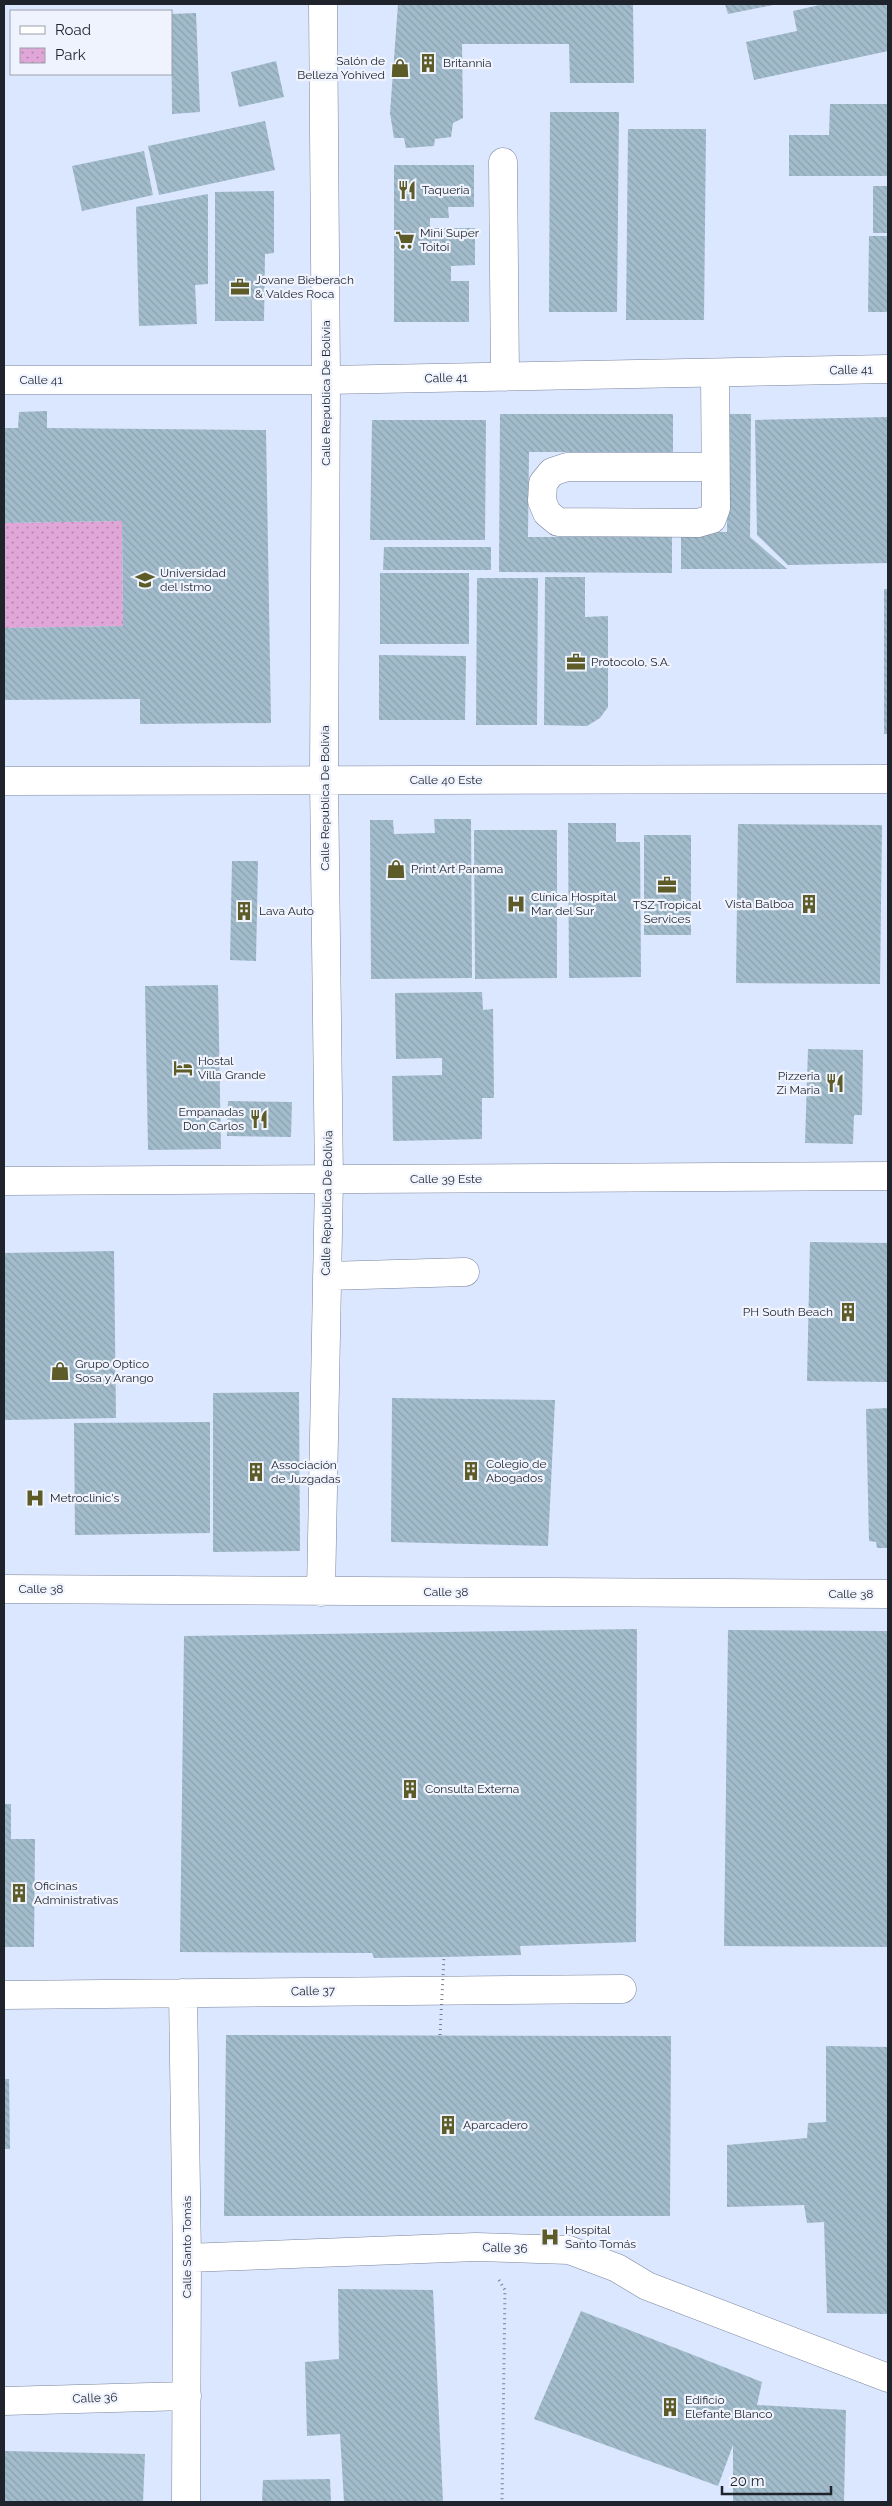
<svg xmlns="http://www.w3.org/2000/svg" width="892" height="2506" font-family="Raleway,sans-serif">
  <defs>
    <pattern id="park-dots" width="8" height="8" patternUnits="userSpaceOnUse" patternTransform="scale(1.25)"><rect width="8" height="8" fill="#e0a6d8"/><path d="M2 2h.1M6 6h.1" fill="none" stroke="#b587af" stroke-width="1.8" stroke-linecap="round"/></pattern>
    <pattern id="building-back-hatch" width="6" height="6" patternUnits="userSpaceOnUse" patternTransform="scale(1.25)"><rect width="6" height="6" fill="#a2bccc"/><path d="M-1 5l2 2M0 0l6 6M5-1l2 2" fill="none" stroke="#8ba1af"/></pattern>
  </defs>
  <rect width="100%" height="100%" fill="#dbe6ff"/>
  <!-- park -->
  <path fill="url(#park-dots)" d="M122,521L123,626L4,628V523Z"/>
  <!-- building -->
  <path fill="url(#building-back-hatch)" d="M398,4H633L634,83H570L569,44H462L463,118L453,123L451,137L435,139L434,146L406,148L404,138H394L390,113Z
    M725,4H772L773,5L728,14Z
    M824,4H888V51L754,80L746,42L797,31L793,11Z
    M196,13L200,112L172,114L171,14Z
    M276,61L284,97L239,107L231,72Z
    M830,104H888V176H789V135H829Z
    M550,112H619L617,312H549Z
    M265,121L275,170L159,195L148,146Z
    M628,129H706L704,320H626Z
    M144,151L153,195L82,211L72,166Z
    M394,165H474V207H448L449,218H430V228H475V265L451,266V281H469V322H394Z
    M873,186H888V233H873Z
    M274,191V253L265,254L264,321H215V192Z
    M208,194V284L195,285L197,324L139,326L136,207Z
    M869,236H888V312H868Z
    M47,411V428L266,430L271,723L140,724V699L4,700V628L123,626L122,521L4,523V428H18L19,412Z
    M500,414H673V452H529L528,537H672V573L499,572Z
    M728,414H751L750,537L787,569H681V532H727Z
    M888,417V563L788,565L757,535L755,420Z
    M372,420H486L485,540H370Z
    M384,547H491V570H383Z
    M380,573H469V644H380Z
    M545,577H585V617L608,616V707L600,718L587,726L544,725Z
    M477,578H538L537,725H476Z
    M884,589H888V734H884Z
    M379,655L466,656L465,720H379Z
    M434,819H471L472,978L371,979L370,820H393L394,834L435,833Z
    M568,823H616V842H640L641,977L569,978Z
    M738,824L882,825L880,984L736,983Z
    M474,830H557V978L475,979Z
    M644,835H691V935H644Z
    M232,861H258L256,961L230,960Z
    M218,985L221,1149L148,1150L145,986Z
    M482,992L483,1010L493,1009L494,1098H482V1139L393,1141L392,1076L442,1075V1058L396,1059L395,993Z
    M808,1049L863,1050L862,1115H854L853,1144L805,1143Z
    M228,1101L292,1102L291,1137L227,1136Z
    M810,1242L888,1243V1382L807,1381Z
    M114,1251L116,1418L5,1420L4,1253Z
    M299,1392L300,1551L213,1552V1393Z
    M392,1398L555,1400L548,1546L391,1542Z
    M888,1408V1548H877L876,1542L869,1541L866,1409Z
    M210,1422V1533L75,1535L74,1423Z
    M637,1629L636,1942L520,1946L521,1955L444,1957L374,1958L372,1953L180,1952L184,1636Z
    M728,1630L888,1631V1947L724,1946Z
    M4,1804H11V1839H35L34,1947H4Z
    M226,2035L671,2036L670,2216H224Z
    M826,2046L888,2047V2314L827,2313L824,2222L807,2223L804,2205L727,2207V2145L807,2138L808,2123L826,2122Z
    M4,2079H9L10,2149H4Z
    M338,2289L433,2290L443,2502H344L340,2434L307,2436L305,2362L339,2359Z
    M581,2311L762,2382L757,2405L846,2410L844,2502H733V2445L718,2486L534,2419Z
    M4,2451L145,2454L143,2502H4Z
    M330,2479L331,2502H262L263,2480Z"/>
  <g fill="none" stroke-linecap="round" stroke-linejoin="round">
    <!-- minor casing -->
    <g stroke="#7b859b" stroke-width="29">
      <path id="minor" d="M503,162L505,377
        M715,373L716,508L712,519L698,523L558,522L547,513L542,501L543,483L552,472L567,467H715
        M4,380H326L888,369
        M4,781L888,779
        M4,1181L888,1176
        M327,1276L465,1272
        M4,1589L888,1594
        M321,1592L329,1180L324,780L326,380L323,4
        M183,1993L187,2258L186,2502
        M4,1995L622,1989
        M187,2258L476,2247L569,2250L617,2268L647,2286L888,2378
        M4,2401L187,2396"/>
    </g>
    <!-- path -->
    <path stroke="#777e8e" stroke-width="3" stroke-dasharray="1 4" stroke-linecap="butt" d="M499,2280L505,2290L502,2502"/>
    <!-- minor -->
    <use href="#minor" stroke="#fff" stroke-width="28"/>
    <!-- path-bridge -->
    <path stroke="#777e8e" stroke-width="3" stroke-dasharray="1 4" stroke-linecap="butt" d="M440,2035L444,1957"/>
  </g>
  <!-- icons -->
  <defs>
    <g id="building-bare" transform="scale(1.5)"><path d="M-4-6H4V6H1V3H-1V6H-4ZM-2.5-4.3h1.7v1.8h-1.7ZM.8-4.3h1.7v1.8H.8ZM-2.5-1h1.7V.8h-1.7ZM.8-1h1.7V.8H.8Z" fill="#5d5b27" stroke="#eff3fd" stroke-width="2.5" paint-order="stroke"/></g>
    <g id="shop-bare" transform="scale(1.5)"><path d="M-5-2.5h2.3a2.7 3.5 0 0 1 5.4 0H5L5.5 6h-11ZM-1.5-2.5h3a1.5 2.3 0 0 0-3 0Z" fill="#5d5b27" stroke="#eff3fd" stroke-width="2.5" paint-order="stroke"/></g>
    <g id="restaurant-bare" transform="scale(1.5)"><path d="M-5-6h1v4h1v-4h1v4h1v-4h1v5L-1.5 .5V6h-2V.5L-5-1ZM5-6V6H3V1.5H1.5Q1.5-4 5-6Z" fill="#5d5b27" stroke="#eff3fd" stroke-width="2.5" paint-order="stroke"/></g>
    <g id="supermarket-bare" transform="scale(1.5)"><path d="M-6-5.5h2.5l.6 2H6L4.5 2H-2.5L-4.4-4H-6ZM-1.5 3.2a1.3 1.3 0 1 0 .1 0ZM3 3.2a1.3 1.3 0 1 0 .1 0Z" fill="#5d5b27" stroke="#eff3fd" stroke-width="2.5" paint-order="stroke"/></g>
    <g id="office-bare" transform="scale(1.5)"><path d="M-6-3h4V-5.5h4V-3h4V5H-6ZM-1-4.5V-3h2v-1.5ZM-6 0V1H6V0Z" fill="#5d5b27" stroke="#eff3fd" stroke-width="2.5" paint-order="stroke"/></g>
    <g id="university-bare" transform="scale(1.5)"><path d="M0-5L7-2L0 1L-7-2ZM-4 1L0 2.5L4 1V4Q0 6-4 4Z" fill="#5d5b27" stroke="#eff3fd" stroke-width="2.5" paint-order="stroke"/></g>
    <g id="hospital-bare" transform="scale(1.5)"><path d="M-5-5h3v3.5h4V-5h3V5h-3V1.5h-4V5h-3Z" fill="#5d5b27" stroke="#eff3fd" stroke-width="2.5" paint-order="stroke"/></g>
    <g id="hotel-bare" transform="scale(1.5)"><path d="M-6-4.5h1.5V1H6V5H4.5V3h-9V5H-6ZM-4 0a1.8 1.8 0 1 1 3.6 0ZM.5 0V-2.5h3Q6-2.5 6 0Z" fill="#5d5b27" stroke="#eff3fd" stroke-width="2.5" paint-order="stroke"/></g>
  </defs>
  <g fill-rule="evenodd">
    <use href="#building-bare" x="428" y="63"/>
    <use href="#shop-bare" x="400" y="68"/>
    <use href="#restaurant-bare" x="407" y="190"/>
    <use href="#supermarket-bare" x="405" y="240"/>
    <use href="#office-bare" x="240" y="287"/>
    <use href="#university-bare" x="145" y="580"/>
    <use href="#office-bare" x="576" y="662"/>
    <use href="#shop-bare" x="396" y="869"/>
    <use href="#office-bare" x="667" y="885"/>
    <use href="#hospital-bare" x="516" y="904"/>
    <use href="#building-bare" x="809" y="904"/>
    <use href="#building-bare" x="244" y="911"/>
    <use href="#hotel-bare" x="183" y="1068"/>
    <use href="#restaurant-bare" x="835" y="1083"/>
    <use href="#restaurant-bare" x="259" y="1119"/>
    <use href="#building-bare" x="848" y="1312"/>
    <use href="#shop-bare" x="60" y="1371"/>
    <use href="#building-bare" x="471" y="1471"/>
    <use href="#building-bare" x="256" y="1472"/>
    <use href="#hospital-bare" x="35" y="1498"/>
    <use href="#building-bare" x="410" y="1789"/>
    <use href="#building-bare" x="19" y="1893"/>
    <use href="#building-bare" x="448" y="2125"/>
    <use href="#hospital-bare" x="550" y="2237"/>
    <use href="#building-bare" x="670" y="2407"/>
  </g>
  <g text-anchor="middle" dominant-baseline="central" stroke-width="4.5" stroke-linejoin="round" paint-order="stroke">
    <!-- poi labels -->
    <g font-size="12" fill="#1f232c" stroke="#eff3fd" text-anchor="start">
      <text x="385" y="61" text-anchor="end">Salón de<tspan x="385" dy="14">Belleza Yohived</tspan></text>
      <text x="443" y="63">Britannia</text>
      <text x="422" y="190">Taqueria</text>
      <text x="420" y="233">Mini Super<tspan x="420" dy="14">Toitoi</tspan></text>
      <text x="255" y="280">Jovane Bieberach<tspan x="255" dy="14">&amp; Valdes Roca</tspan></text>
      <text x="160" y="573">Universidad<tspan x="160" dy="14">del Istmo</tspan></text>
      <text x="591" y="662">Protocolo, S.A.</text>
      <text x="411" y="869">Print Art Panama</text>
      <text x="531" y="897">Clínica Hospital<tspan x="531" dy="14">Mar del Sur</tspan></text>
      <text x="794" y="904" text-anchor="end">Vista Balboa</text>
      <text x="667" y="905" text-anchor="middle">TSZ Tropical<tspan x="667" dy="14">Services</tspan></text>
      <text x="259" y="911">Lava Auto</text>
      <text x="198" y="1061">Hostal<tspan x="198" dy="14">Villa Grande</tspan></text>
      <text x="820" y="1076" text-anchor="end">Pizzeria<tspan x="820" dy="14">Zi Maria</tspan></text>
      <text x="244" y="1112" text-anchor="end">Empanadas<tspan x="244" dy="14">Don Carlos</tspan></text>
      <text x="833" y="1312" text-anchor="end">PH South Beach</text>
      <text x="75" y="1364">Grupo Optico<tspan x="75" dy="14">Sosa y Arango</tspan></text>
      <text x="486" y="1464">Colegio de<tspan x="486" dy="14">Abogados</tspan></text>
      <text x="271" y="1465">Associación<tspan x="271" dy="14">de Juzgadas</tspan></text>
      <text x="50" y="1498">Metroclinic's</text>
      <text x="425" y="1789">Consulta Externa</text>
      <text x="34" y="1886">Oficinas<tspan x="34" dy="14">Administrativas</tspan></text>
      <text x="463" y="2125">Aparcadero</text>
      <text x="565" y="2230">Hospital<tspan x="565" dy="14">Santo Tomás</tspan></text>
      <text x="685" y="2400">Edificio<tspan x="685" dy="14">Elefante Blanco</tspan></text>
    </g>
    <!-- street labels -->
    <g font-size="12" fill="#1f232c" stroke="#eff3fd">
      <text transform="translate(851 370) rotate(-1)">Calle 41</text>
      <text transform="translate(446 378) rotate(-1)">Calle 41</text>
      <text x="41" y="380">Calle 41</text>
      <text transform="translate(326 393) rotate(-90)">Calle Republica De Bolivia</text>
      <text x="446" y="780">Calle 40 Este</text>
      <text transform="translate(325 798) rotate(-90)">Calle Republica De Bolivia</text>
      <text x="446" y="1179">Calle 39 Este</text>
      <text transform="translate(327 1203) rotate(-89)">Calle Republica De Bolivia</text>
      <text x="41" y="1589">Calle 38</text>
      <text x="446" y="1592">Calle 38</text>
      <text x="851" y="1594">Calle 38</text>
      <text transform="translate(313 1991) rotate(-1)">Calle 37</text>
      <text transform="translate(187 2247) rotate(-90)">Calle Santo Tomás</text>
      <text transform="translate(505 2248) rotate(2)">Calle 36</text>
      <text transform="translate(95 2398) rotate(-2)">Calle 36</text>
    </g>
  </g>
  <!-- border -->
  <rect width="892" height="2506" fill="none" stroke="#1f232c" stroke-width="10"/>
  <!-- legend -->
  <rect x="10" y="10" width="162" height="65" fill="#eff3fd" stroke="#9ca0a9"/>
  <rect x="20" y="26" width="25" height="8" fill="#ffffff" stroke="#9ca0a9"/>
  <text x="55" y="35" font-size="15" fill="#1f232c">Road</text>
  <rect x="20" y="48" width="25" height="15" fill="url(#park-dots)" stroke="#9ca0a9"/>
  <text x="55" y="60" font-size="15" fill="#1f232c">Park</text>
  <!-- scale -->
  <path d="M722 2486v8h109v-8" fill="none" stroke="#1f232c" stroke-width="2.5"/>
  <text x="730" y="2486" font-size="15" fill="#1f232c" stroke="#eff3fd" stroke-width="4" paint-order="stroke">20 m</text>
</svg>
